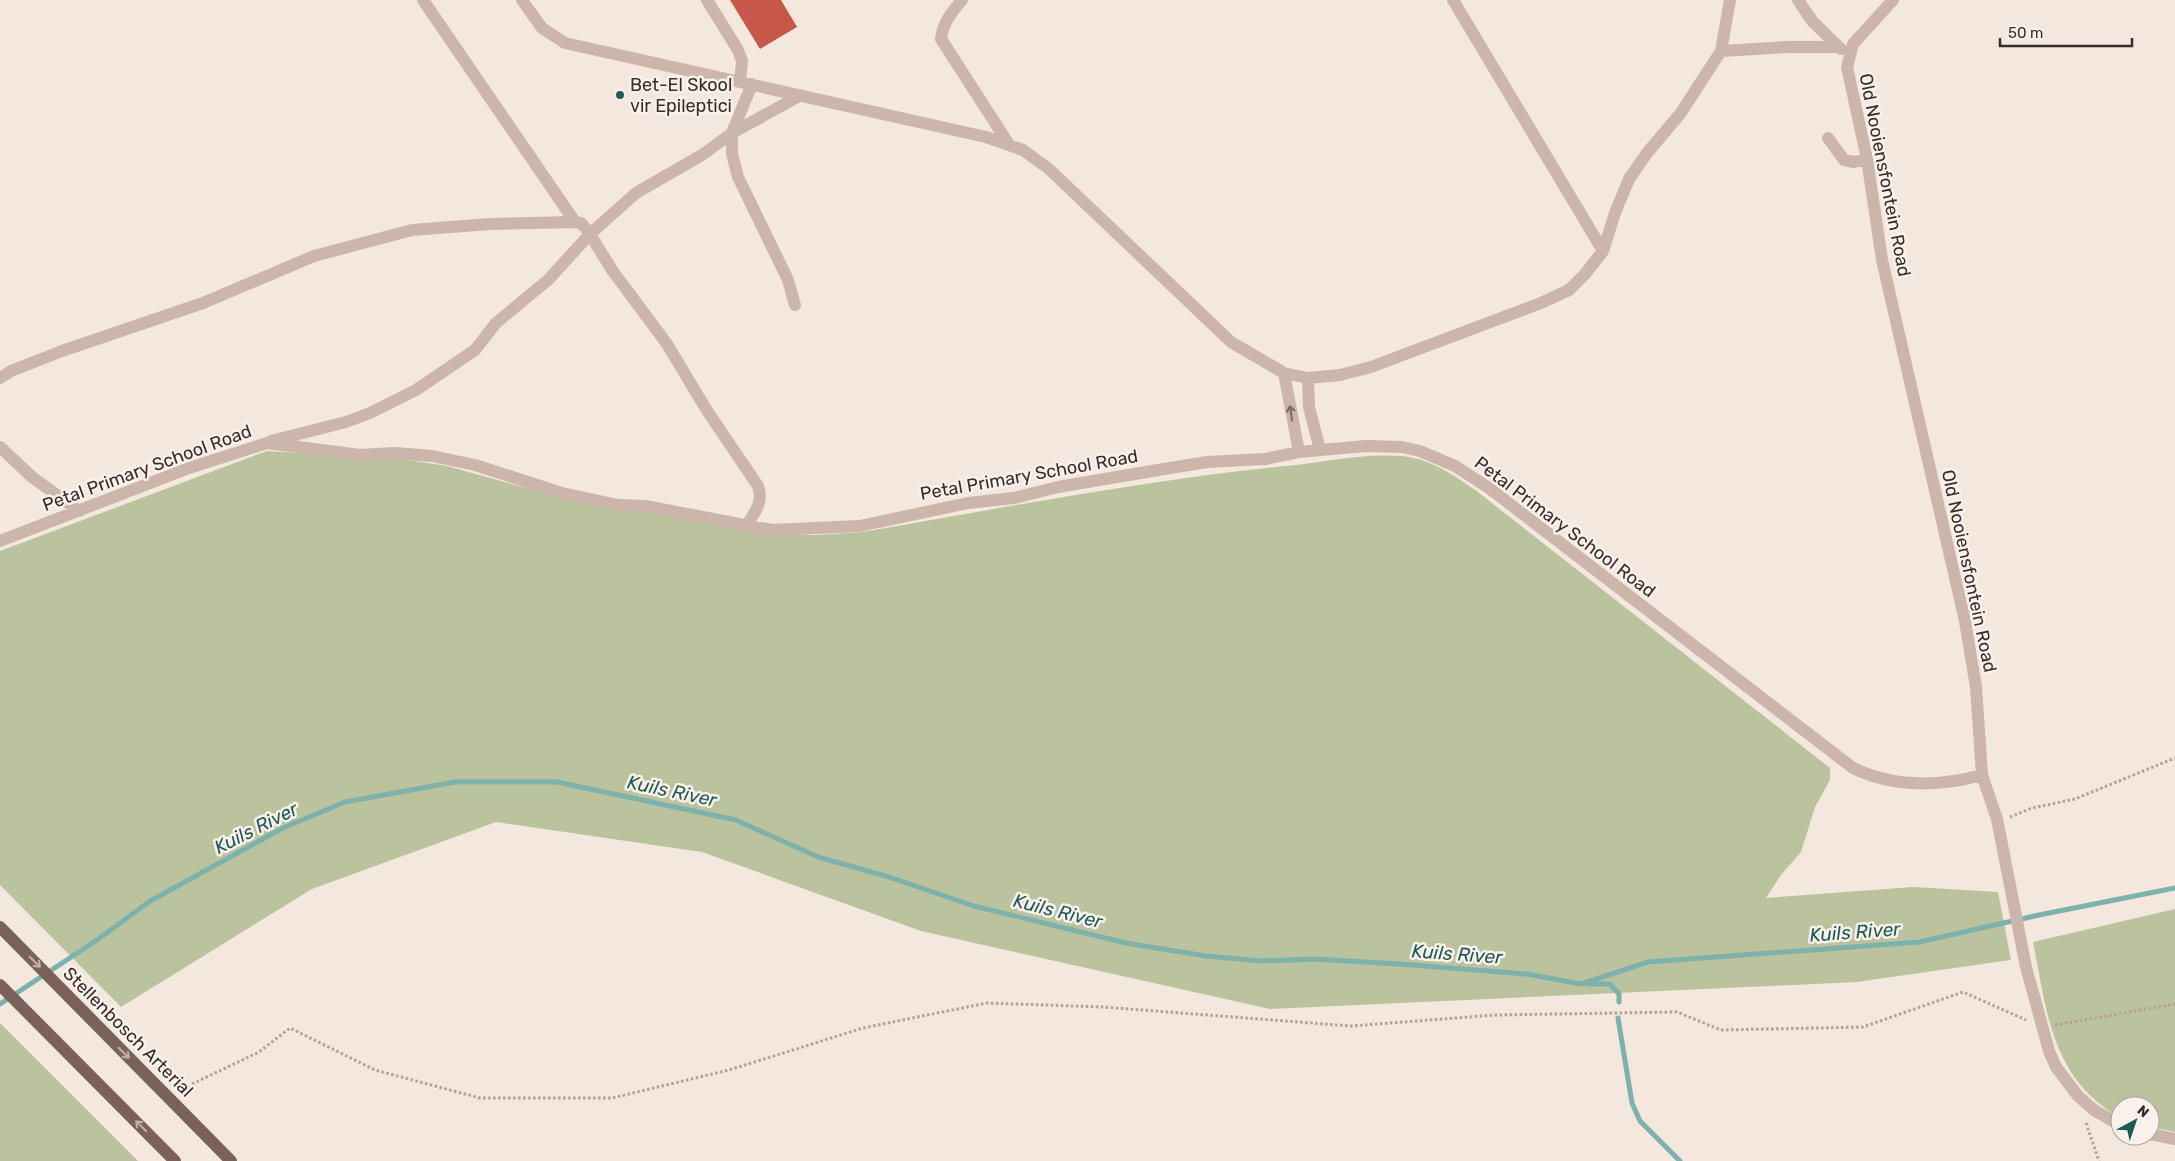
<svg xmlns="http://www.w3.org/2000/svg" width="2175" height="1161" font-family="Rubik,sans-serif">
  <rect width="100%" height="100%" fill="#f3e7de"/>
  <!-- green -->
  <path fill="#bbc39e" d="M267,451L402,459L447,466L562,498L771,534L816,535L863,532C1003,508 1144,480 1286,466C1325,462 1362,453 1402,456C1430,459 1452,474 1474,489L1830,768V780L1815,807L1801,852L1781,875L1766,898L1913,887L1998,892L2011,960L1857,982L1270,1009L921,931L702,852L496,822L312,889L121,1007L0,885V551Z
    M2175,909V1132L2150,1127V1106H2120V1118L2117,1116C2051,1076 2047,1012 2033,942Z
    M0,1023L138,1161H0Z"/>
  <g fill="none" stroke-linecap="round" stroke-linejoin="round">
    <!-- stream -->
    <path stroke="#7db1ac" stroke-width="5" d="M1588,984H1610L1619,994V1002
      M0,1004L97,940L150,901L283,828L345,802L455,782H557L736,820L818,857L889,877L974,906L1126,943L1206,956L1261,961L1314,959L1399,964L1527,974L1581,984L1648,962L1919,942L2039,915L2175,888
      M1618,1018L1632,1103L1640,1121L1680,1161"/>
  </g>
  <!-- building -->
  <path fill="#c75749" d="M730,0H781L797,27L760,49Z"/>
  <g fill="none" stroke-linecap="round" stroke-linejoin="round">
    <!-- path -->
    <path stroke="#b89f94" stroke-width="3" stroke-dasharray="2.5 2.5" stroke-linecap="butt" d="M2010,817L2032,808L2075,799L2175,758
      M2055,1025L2175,1004
      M192,1084L259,1052L290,1028L375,1070L480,1098H612L729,1070L863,1028L987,1003L1103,1007L1351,1026L1495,1015L1677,1012L1721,1030L1863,1027L1963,992L2026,1020
      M2086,1123L2099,1161"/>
    <!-- minor -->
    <path stroke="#ccb5aa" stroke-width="12" d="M423,0L575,222
      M522,0L542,28L565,43L986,137L1023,150L1049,169L1231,342L1284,373L1308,378L1340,375L1371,367L1541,303L1569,290L1585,274L1603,251L1615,213L1629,179L1647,153L1680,114L1721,51L1730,0
      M707,0L738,50L742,61L740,82
      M962,0C952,12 943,22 941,39L1008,143
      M1453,0L1603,251
      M1798,0L1813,22L1841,49
      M1893,0L1853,44L1847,67L1867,159L1882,260L1965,621L1976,687L1982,775L1997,819L2026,967L2049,1051L2056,1067L2078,1096L2094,1110L2120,1125
      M1721,51L1787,47H1838
      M1828,138L1844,160L1854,162L1867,159
      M795,305L788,280L738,177L732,154V133L801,95
      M1284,373L1299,452
      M0,378L11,371L62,351L203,303L314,256L412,230L490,224L575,222L581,223L588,231L612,270L667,344L706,409L758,486C764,502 754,514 746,526
      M1308,378L1309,407L1320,450
      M271,441L346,422L370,413L416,390L475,350L496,323L548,280L590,234L636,193L702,155L732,133L752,84
      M0,447L32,477L79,511
      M0,541L189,468L267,443L360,455L395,453L432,456L475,465L562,493L618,505L645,506L772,530L860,526L968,503L1014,498L1058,487L1158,470L1207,462L1265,459L1299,452L1366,446L1402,447L1420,451L1455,466L1489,488L1853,768C1895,788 1938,787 1982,775
      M2150,1134L2175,1139"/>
    <!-- major -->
    <path stroke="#7b615b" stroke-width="12" d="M0,927L231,1161
      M0,985L175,1161"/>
  </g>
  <!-- one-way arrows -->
  <defs><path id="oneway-shaft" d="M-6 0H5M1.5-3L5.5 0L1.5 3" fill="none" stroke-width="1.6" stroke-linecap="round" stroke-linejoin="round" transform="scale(1.25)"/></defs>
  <use stroke="#7b6a64" href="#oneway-shaft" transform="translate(1291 413) rotate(-99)"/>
  <g stroke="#c1b0aa">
    <use href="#oneway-shaft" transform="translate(35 962) rotate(45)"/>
    <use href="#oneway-shaft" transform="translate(124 1053) rotate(45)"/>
    <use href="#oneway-shaft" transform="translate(141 1126) rotate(-135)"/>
  </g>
  <!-- markers -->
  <circle fill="#1e5b57" stroke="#faf1eb" stroke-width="2" cx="620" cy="95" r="5"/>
  <g text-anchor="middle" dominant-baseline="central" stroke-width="5" stroke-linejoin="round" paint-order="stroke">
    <!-- poi labels -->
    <g font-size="18" fill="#392c2a" stroke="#faf1eb" text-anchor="start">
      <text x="630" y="85">Bet-El Skool<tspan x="630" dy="21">vir Epileptici</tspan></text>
    </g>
    <!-- street labels -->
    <g font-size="18" fill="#392c2a" stroke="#faf1eb">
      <text transform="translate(1885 175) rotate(79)">Old Nooiensfontein Road</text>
      <text transform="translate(147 468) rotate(-20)">Petal Primary School Road</text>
      <text transform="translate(1029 475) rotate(-10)">Petal Primary School Road</text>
      <text transform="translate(1565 527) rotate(37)">Petal Primary School Road</text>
      <text transform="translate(1969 571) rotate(78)">Old Nooiensfontein Road</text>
      <text transform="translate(128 1032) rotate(45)">Stellenbosch Arterial</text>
    </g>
    <!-- water labels -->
    <g font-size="19" font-style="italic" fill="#1e5b57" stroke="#faf1eb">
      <text transform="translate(672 791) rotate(12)">Kuils River</text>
      <text transform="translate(256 828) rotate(-27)">Kuils River</text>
      <text transform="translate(1058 911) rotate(14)">Kuils River</text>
      <text transform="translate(1855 932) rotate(-4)">Kuils River</text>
      <text transform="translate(1457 954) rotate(4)">Kuils River</text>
    </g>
  </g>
  <!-- north arrow -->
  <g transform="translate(2135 1121) rotate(40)"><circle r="24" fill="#faf1eb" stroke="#ada29e"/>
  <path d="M0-4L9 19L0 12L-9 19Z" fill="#1e5b57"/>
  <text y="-8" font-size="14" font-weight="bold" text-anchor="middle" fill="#392c2a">N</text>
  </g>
  <!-- scale -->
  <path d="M2000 38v8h132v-8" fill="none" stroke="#392c2a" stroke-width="2.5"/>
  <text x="2008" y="38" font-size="15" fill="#392c2a" stroke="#faf1eb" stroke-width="4" paint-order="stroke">50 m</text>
</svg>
